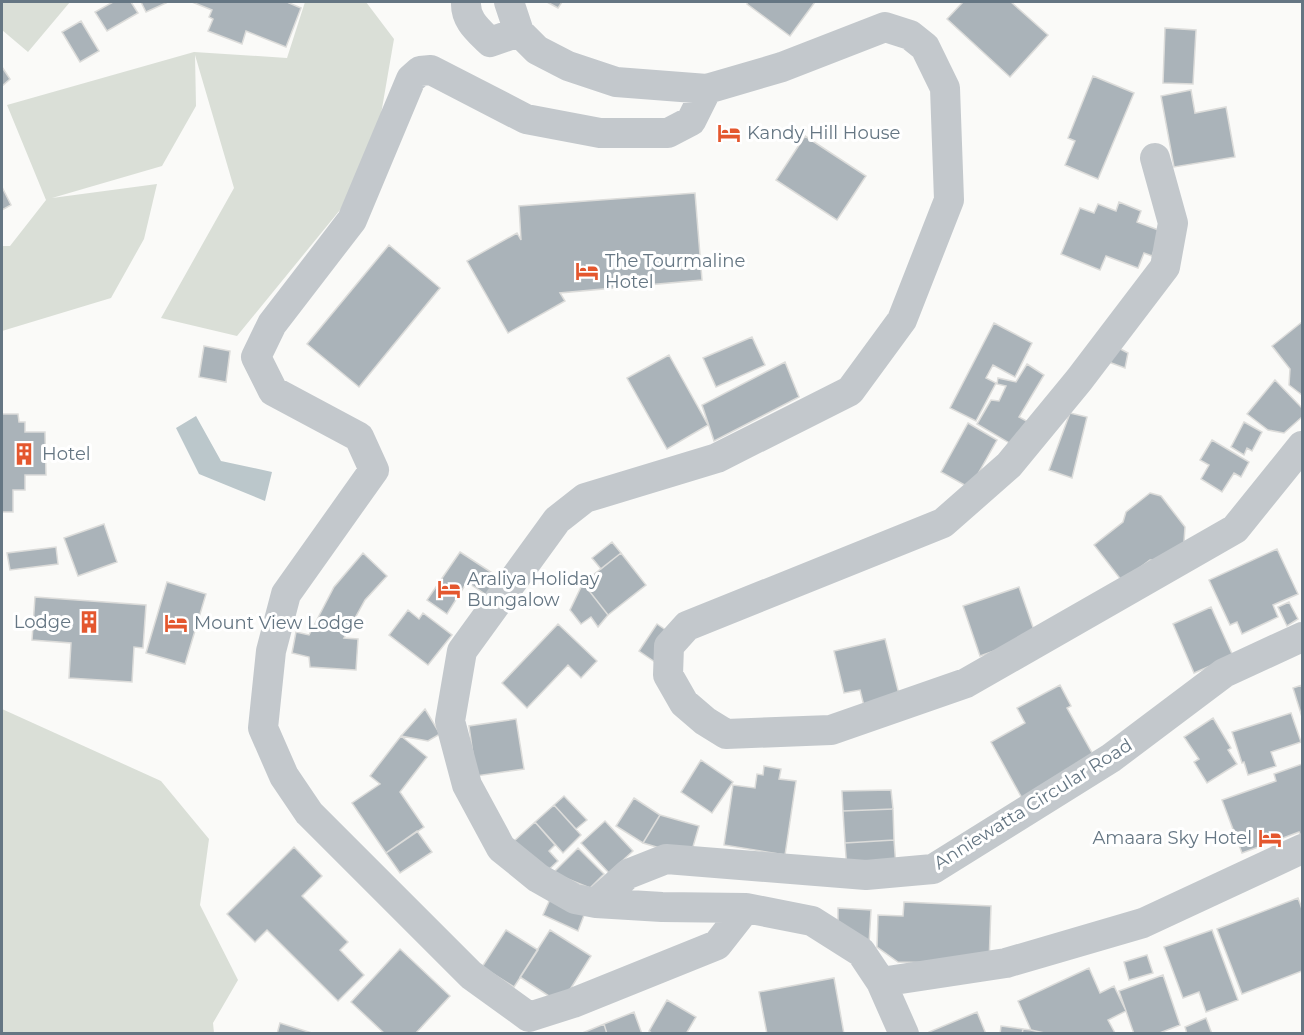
<svg xmlns="http://www.w3.org/2000/svg" width="1304" height="1035" font-family="Montserrat,sans-serif">
  <rect width="100%" height="100%" fill="#fafaf8"/>
  <!-- green -->
  <path fill="#dadfd7" d="M2,2H70L28,52L2,30Z
    M305,2H366L394,39L371,172L237,336L161,318L234,188L195,55L196,106L162,166L52,198L157,184L144,239L111,298L2,331V246H10L46,200L7,105L194,52L287,58Z
    M2,709L161,781L209,839L200,905L238,980L213,1023L214,1033H2Z"/>
  <!-- water -->
  <path fill="#bbc7cb" d="M196,416L221,461L272,472L265,501L199,474L176,428Z"/>
  <!-- building -->
  <path fill="#aab3b9" stroke="#dcdcda" stroke-width="1.5" d="M113,2H131L138,13L107,31L95,12Z
    M141,2H165L166,3L146,12Z
    M192,2H290L289,3L301,8L286,47L246,31L242,44L208,31L213,19L209,17L212,10Z
    M547,2H562L558,8Z
    M748,2H815L790,36L747,4Z
    M963,2H1011L1048,35L1010,77L947,19Z
    M81,21L99,51L80,62L62,32Z
    M1165,28L1196,30L1193,84L1163,83Z
    M2,67L10,79L2,86Z
    M1093,76L1134,93L1098,179L1065,165L1075,141L1068,138Z
    M1191,90L1195,113L1226,107L1235,157L1174,167L1161,96Z
    M805,136L866,176L837,220L776,180Z
    M2,187L11,205L2,210Z
    M695,193L702,280L560,293L565,301L508,333L467,261L517,233L521,240L519,206Z
    M1119,202L1141,211L1137,222L1161,231L1152,256L1144,253L1138,268L1106,256L1100,270L1061,254L1080,208L1094,213L1098,204L1116,211Z
    M389,245L440,288L359,387L307,344Z
    M1302,322V395L1289,385L1290,369L1272,346Z
    M994,323L1032,343L1015,377L993,365L986,378L996,383L976,421L950,408Z
    M752,337L765,365L716,387L703,358Z
    M1111,344L1128,353L1125,368L1106,361Z
    M204,346L230,351L226,382L199,377Z
    M669,355L708,425L667,449L627,378Z
    M785,362L799,397L714,441L702,405Z
    M1027,364L1044,375L1019,417L1032,424L1018,448L977,424L991,400L999,401L1006,386L997,384L998,378L1016,382Z
    M1275,380L1302,408V417L1284,433L1268,430L1247,414Z
    M1070,413L1087,417L1072,478L1049,470Z
    M2,414H18L19,422H25V432H45L46,475H25V490H13V512H2Z
    M1244,422L1262,432L1252,451L1247,448L1244,455L1231,447Z
    M968,423L997,440L970,488L941,472Z
    M1212,440L1249,462L1241,477L1234,473L1222,492L1201,479L1209,465L1200,460Z
    M1150,493L1161,496L1185,527L1184,542L1161,560H1150L1122,581L1094,545L1123,522L1126,512Z
    M104,524L117,562L78,576L64,538Z
    M612,542L621,553L601,569L592,558Z
    M56,547L58,564L10,570L7,553Z
    M1277,549L1298,594L1273,605L1278,617L1242,634L1237,622L1230,625L1209,580Z
    M460,552L500,578L488,596L467,582L447,614L427,600Z
    M363,553L387,576L365,600L344,638L358,639L356,670L310,667L309,657L292,653L296,632L309,635L334,587Z
    M621,553L646,585L608,615L583,583Z
    M167,582L206,594L185,664L146,653Z
    M583,583L608,615L598,627L591,617L581,624L570,610Z
    M1019,587L1036,636L980,656L963,606Z
    M35,597L146,605L143,648L134,647L132,682L69,678L71,643L32,640Z
    M1289,602L1298,619L1287,626L1278,607Z
    M1211,607L1233,656L1194,673L1173,624Z
    M408,610L419,619L423,613L452,635L428,665L389,635Z
    M558,624L597,661L581,678L568,665L527,708L502,683Z
    M657,624L673,635L655,662L639,651Z
    M885,639L900,698L864,706L860,690L844,693L834,651Z
    M1060,685L1071,706L1067,708L1096,760L1023,800L991,742L1025,723L1017,708Z
    M1302,685V717L1293,688Z
    M425,709L440,734L428,741L401,736Z
    M1291,713L1301,742L1271,752L1276,766L1248,775L1244,762L1242,763L1232,732Z
    M1213,718L1231,748L1228,750L1237,764L1207,783L1194,762L1199,759L1184,737Z
    M516,719L524,769L476,776L469,726Z
    M401,736L427,757L400,792L424,827L386,853L352,803L380,784L370,776Z
    M701,760L733,782L712,813L681,792Z
    M1302,764V839L1299,832L1242,853L1222,800L1276,781L1274,774Z
    M764,766L781,769L779,779L796,781L785,855L724,845L733,785L755,788L757,774L763,775Z
    M891,790L893,809L843,811L842,791Z
    M564,796L587,820L576,829L554,805Z
    M634,798L660,815L643,843L616,826Z
    M554,805L581,835L563,853L535,822Z
    M893,809L894,840L845,843L843,811Z
    M660,815L699,826L690,857L643,843Z
    M605,821L633,851L609,873L581,843Z
    M535,822L555,845L549,851L558,861L543,875L513,842Z
    M417,831L432,852L400,873L386,853Z
    M894,840L896,867L847,870L845,843Z
    M294,847L322,876L302,896L348,942L340,950L364,975L338,1001L267,930L255,942L227,914Z
    M578,848L604,874L590,888L553,873Z
    M552,895L586,910L578,931L543,915Z
    M1298,898L1302,909V971L1242,994L1217,929Z
    M904,902L991,906L989,964L898,962L877,947L878,915L903,916Z
    M838,908L871,910L869,944L838,926Z
    M506,930L538,950L514,987L482,967Z
    M550,930L591,956L561,1004L520,977Z
    M1212,930L1238,1000L1206,1012L1199,992L1183,998L1164,947Z
    M400,949L450,996L415,1034H385L351,1002Z
    M1147,955L1153,973L1129,980L1124,962Z
    M1089,968L1100,993L1114,986L1126,1011L1108,1020L1115,1033L1049,1034L1031,1030L1018,1001Z
    M1163,975L1180,1025L1157,1034H1134L1119,991Z
    M834,978L844,1034H767L759,992Z
    M667,1000L696,1017L686,1034H653L649,1031Z
    M634,1012L642,1034H607L604,1024Z
    M977,1012L986,1034H929V1032Z
    M1206,1018L1212,1034H1187L1185,1027Z
    M280,1023L315,1034H277Z
    M604,1024L607,1034H580Z
    M1001,1026L1023,1029L1022,1034H1000Z
    M1023,1029L1031,1030L1049,1034H1022Z"/>
  <g fill="none" stroke-linecap="round" stroke-linejoin="round">
    <!-- minor -->
    <path stroke="#c3c8cc" stroke-width="30" d="M466,2C465,20 478,30 490,42L519,32
      M509,2L519,32L537,50L568,66L616,82L707,89L782,67L885,27L910,35L925,47L945,88L949,200L902,320L850,391L717,458L585,498L557,520L462,651L450,721L467,785L501,848L538,878L575,899L596,903L628,874L666,859L866,875L933,869L1111,758L1224,673L1302,637
      M707,89L691,121L668,133H600L526,119L431,70L420,71L411,79L352,220L272,324L256,357L273,391L359,437L374,470L286,594L271,651L263,728L284,776L309,813L471,975L529,1017L573,1003L717,945L746,908
      M1155,158L1173,223L1165,267L1079,380L1009,465L943,523L687,626L669,646L668,675L684,703L705,721L726,734L831,730L966,683L1235,529L1302,446
      M596,903L662,907L746,908L812,921L861,952L881,982L904,1034
      M881,982L1006,963L1143,923L1302,849"/>
  </g>
  <!-- icons -->
  <defs>
    <g id="hotel-bare" transform="scale(1.8)"><path d="M-6-4.5h1.5V1H6V5H4.5V3h-9V5H-6ZM-4 0a1.8 1.8 0 1 1 3.6 0ZM.5 0V-2.5h3Q6-2.5 6 0Z" fill="#e4572e" stroke="#fff" stroke-width="2.5" paint-order="stroke"/></g>
    <g id="building-bare" transform="scale(1.8)"><path d="M-4-6H4V6H1V3H-1V6H-4ZM-2.5-4.3h1.7v1.8h-1.7ZM.8-4.3h1.7v1.8H.8ZM-2.5-1h1.7V.8h-1.7ZM.8-1h1.7V.8H.8Z" fill="#e4572e" stroke="#fff" stroke-width="2.5" paint-order="stroke"/></g>
  </defs>
  <g fill-rule="evenodd">
    <use href="#hotel-bare" x="729" y="133"/>
    <use href="#hotel-bare" x="587" y="271"/>
    <use href="#building-bare" x="24" y="454"/>
    <use href="#hotel-bare" x="449" y="589"/>
    <use href="#building-bare" x="89" y="622"/>
    <use href="#hotel-bare" x="176" y="623"/>
    <use href="#hotel-bare" x="1270" y="838"/>
  </g>
  <g text-anchor="middle" dominant-baseline="central" stroke-width="6" stroke-linejoin="round" paint-order="stroke">
    <!-- poi labels -->
    <g font-size="18" fill="#657683" stroke="#fff" text-anchor="start">
      <text x="747" y="133">Kandy Hill House</text>
      <text x="605" y="261">The Tourmaline<tspan x="605" dy="21">Hotel</tspan></text>
      <text x="42" y="454">Hotel</text>
      <text x="467" y="579">Araliya Holiday<tspan x="467" dy="21">Bungalow</tspan></text>
      <text x="71" y="622" text-anchor="end">Lodge</text>
      <text x="194" y="623">Mount View Lodge</text>
      <text x="1252" y="838" text-anchor="end">Amaara Sky Hotel</text>
    </g>
    <!-- street labels -->
    <g font-size="18" fill="#657683" stroke="#fff">
      <text transform="translate(1033 804) rotate(-32)">Anniewatta Circular Road</text>
    </g>
  </g>
  <!-- border -->
  <rect width="1304" height="1035" fill="none" stroke="#657683" stroke-width="6"/>
</svg>
